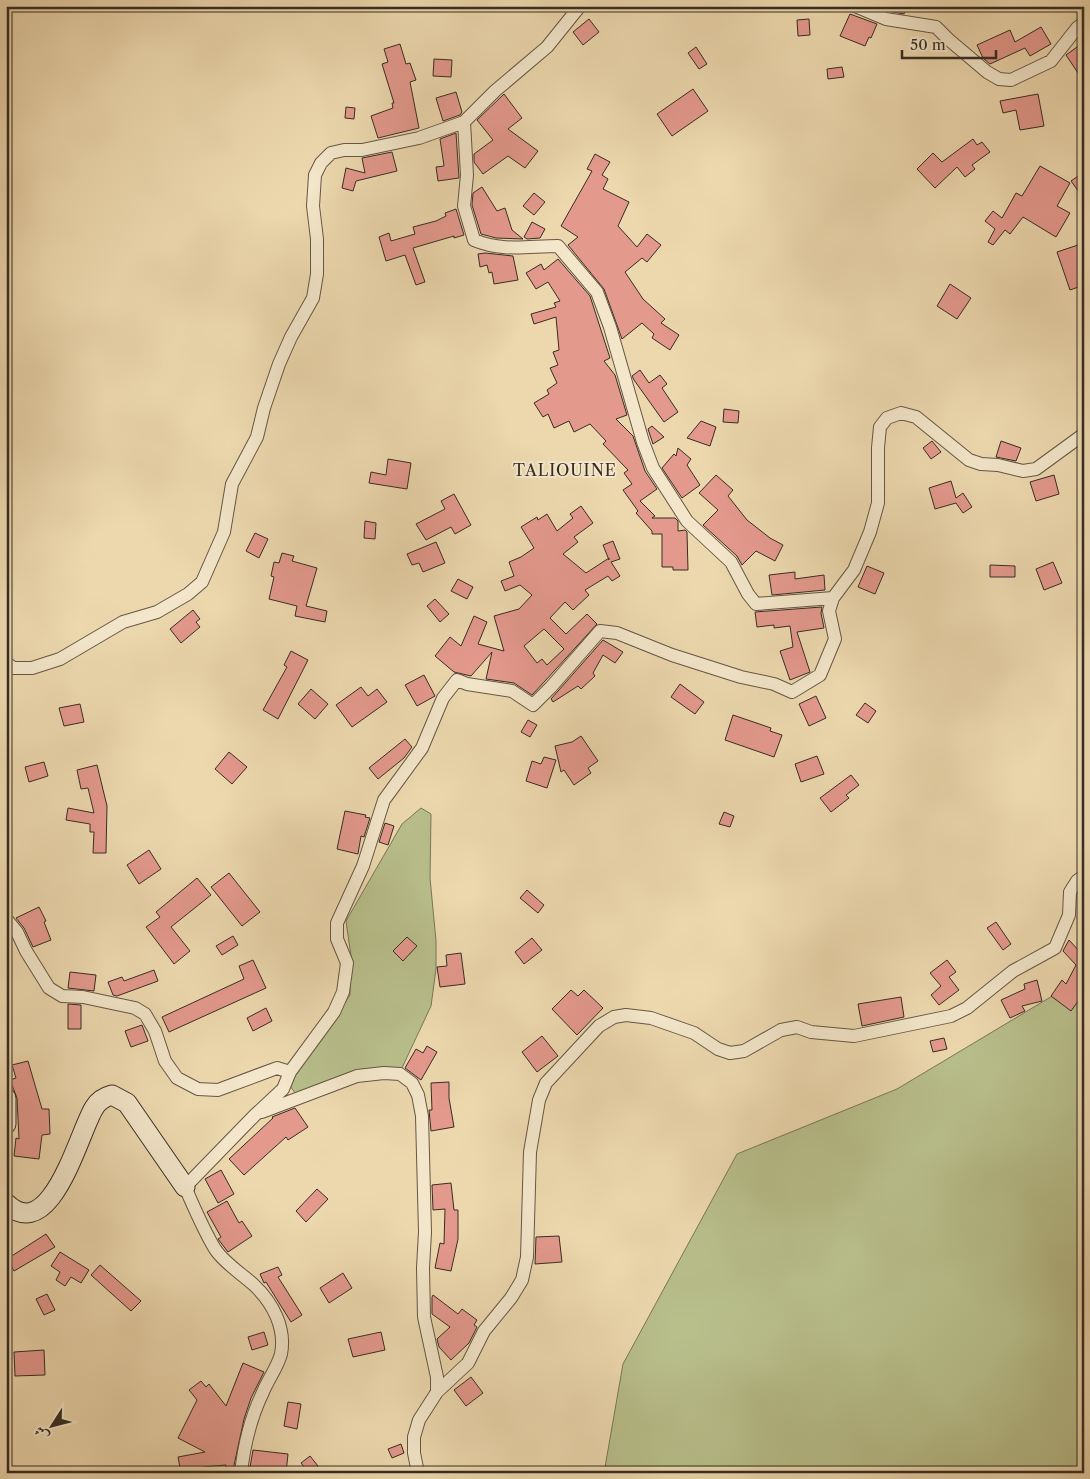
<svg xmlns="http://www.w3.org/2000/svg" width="1090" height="1479" font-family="'Libre Caslon Text',Amiri,serif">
  <rect width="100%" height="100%" fill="#edd8ae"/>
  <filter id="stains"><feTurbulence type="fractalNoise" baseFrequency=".004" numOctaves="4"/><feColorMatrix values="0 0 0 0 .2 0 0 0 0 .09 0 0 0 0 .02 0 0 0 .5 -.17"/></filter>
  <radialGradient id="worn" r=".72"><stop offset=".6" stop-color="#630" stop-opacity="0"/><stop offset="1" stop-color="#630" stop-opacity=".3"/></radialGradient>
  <!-- green -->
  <path fill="#b8bf8b" stroke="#787658" d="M421,808L431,814L430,878L436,941V969L431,1006L401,1070L365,1069L296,1094L290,1086L293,1075L327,1030L350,995L351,956L346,921L402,824Z
    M1084,977V1473H604L623,1364L737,1154L897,1089Z"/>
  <!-- building -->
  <path fill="#e4998d" stroke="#372c24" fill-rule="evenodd" d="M877,6H907L904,14L888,11Z
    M850,14L877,24L871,38L869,37L865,46L840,36Z
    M589,19L599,32L583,45L573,32Z
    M809,19L810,35L798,36L797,20Z
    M1041,27L1051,44L1030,56L1025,48L990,64L983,58L977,45L1010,30L1015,42Z
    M1084,42V82L1066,55Z
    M400,44L406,64L410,63L416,80L410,82L419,128L378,138L371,116L393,108L392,103H394L382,64L388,62L384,49Z
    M696,47L707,64L699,69L688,53Z
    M434,59L452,60L451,77L433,76Z
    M842,67L844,77L828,79L827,69Z
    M693,89L708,111L672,136L657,114Z
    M456,92L462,112L460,115L443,121L436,98Z
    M504,94L522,118L508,129L538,151L525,168L508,156L483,174L474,162V154L493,140L477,120Z
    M1038,94L1044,126L1020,130L1016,110L1003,113L1000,101Z
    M346,107L355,108L354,119L345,118Z
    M456,133L459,178L438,181L436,167L444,166L440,139Z
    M973,139L977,145L982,142L990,152L972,165L975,169L965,177L957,167L935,188L917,169L933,153L942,162Z
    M392,152L397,171L356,181L353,191L342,188L346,168L365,173L362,158Z
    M595,154L610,162L602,175L608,179L603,189L629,202L618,226L637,247L647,234L661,245L647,262L642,258L625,272L643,299L665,319L661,323L679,335L670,350L652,338L654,334L642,323L622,339L604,289L568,245L578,237L561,226L592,171L587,169Z
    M1040,166L1070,183L1057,206L1070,213L1056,237L1023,217L1010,234L1005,230L993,245L988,242L995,229L985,221L993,211L1002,218L1016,193L1022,196Z
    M1084,172V199L1071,181Z
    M482,187L497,211L505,208L512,230L523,239L496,238L481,234L472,205L473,193Z
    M534,193L545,202L534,215L523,206Z
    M456,209L464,235L454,238V236L413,248L425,282L416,285L405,255L386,261L379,237L389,233L391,241L415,234L413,227L436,221L446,216L445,213Z
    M532,222L545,229L540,238L527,239L524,237Z
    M1084,243V285L1070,290L1057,252Z
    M485,253L513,256L518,280L494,284L492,272L489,273L487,265L480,267L478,254Z
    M558,259L590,296L610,358L604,361L615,375L627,415L616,419L633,436L645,471L657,489L640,501L655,516L652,518H675L678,521V531L685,530L687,532L688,570H673V567H662V534H652V531L636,513L638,511L623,490L632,484L624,473L628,470L603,444L606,441L590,424L574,432L569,421L554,428L548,414L543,417L534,403L549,394L547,390L557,383L550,368L558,365L553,352L559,350L556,317L534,324L531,314L556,307L554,303L560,301L548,282L536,289L526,273L541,264L544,270Z
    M950,284L971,298L957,319L937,306Z
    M640,370L649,383L660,375L667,384L662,388L678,412L664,422L634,380L632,376Z
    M724,409L739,411L738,423L723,422Z
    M701,421L716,427L710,446L687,438Z
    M652,426L664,437L653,444L648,429Z
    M932,441L941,452L931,459L923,448Z
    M1001,441L1021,448L1016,461L996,457Z
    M678,448L691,459L687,465L700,485L682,498L662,468L674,454L676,456Z
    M388,459L411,463L407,489L369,483L371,472L386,475Z
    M716,475L733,490L728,496L747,520L770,538L783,545L775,561L756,551L742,565L737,556L703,525L718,510L699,493Z
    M1054,475L1059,494L1036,501L1030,482Z
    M951,481L956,498L963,493L972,507L963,513L956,503L935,509L929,488Z
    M454,494L471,525L455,534L451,527L426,540L416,524L445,509L441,501Z
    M581,506L593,523L574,537L578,542L563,554L586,573L609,558V560L603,545L613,541L620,559L611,562L620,576L612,581L608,576L585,590L589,595L573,610L565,602L550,618L566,634L587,614L597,624L545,681L532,695L514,683L486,679L492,652L471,676L454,672L435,656L450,637L461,646L474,616L487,622L478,644L504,651L494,616L519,609L532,595L520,585L505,591L501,581L514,576L509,562L521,557L534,548L521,527L537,517L538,520L547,514L557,531L573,518L570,514ZM544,629L564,649L547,665L542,659L537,663L524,646Z
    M365,521L376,523L375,539L364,538Z
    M255,533L268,539L259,558L246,551Z
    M436,542L445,563L423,572L419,563L412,565L407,554Z
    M282,553L294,556L292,561L317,568L306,606L327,611L325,622L295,616L297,606L269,599L274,577L271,576L274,562L279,563Z
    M1053,562L1062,583L1044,590L1036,569Z
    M990,565L1015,566V577H990Z
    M867,566L884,573L875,594L858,587Z
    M795,572V579L824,575L825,590L772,595L769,575Z
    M458,579L473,587L467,599L451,591Z
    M435,599L449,614L440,622L427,606Z
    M822,607L821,613L824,628L797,632L810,672L790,680L780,651L793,647L790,626L774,628V625L757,627L755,612Z
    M193,610L200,619L196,622L200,627L181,643L170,629Z
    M603,640L623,652L615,663L603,655L593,673L595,676L581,689L578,686L553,702L551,699Z
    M291,651L308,660L278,719L263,710L287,667L284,665Z
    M424,675L435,696L417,706L405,685Z
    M680,684L704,702L695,714L671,697Z
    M361,687L368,696L377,689L387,702L352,727L336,705Z
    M311,689L328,704L315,719L298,704Z
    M816,696L826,718L809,726L799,704Z
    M865,703L876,711L868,723L856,715Z
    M80,704L84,722L64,726L59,708Z
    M733,715L771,728L770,731L782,735L774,757L725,740Z
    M528,720L537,725L530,737L521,732Z
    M581,736L598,761L588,768L591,773L574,785L564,770L561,772L555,746L572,742Z
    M405,739L412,747L404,758L378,779L369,768Z
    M229,752L247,767L232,784L215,769Z
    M817,756L824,774L801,782L795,764Z
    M544,757L556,760L547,788L526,781L532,761L541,764Z
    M44,762L48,776L29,782L25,767Z
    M97,765L107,806L106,853H93L94,832H90V824L66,820L68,808L94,813L88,788L81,789L77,770Z
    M851,775L859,785L846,795L849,798L831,812L820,798Z
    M345,811L366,815L365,817L370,818L364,837L361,836L358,854L337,849Z
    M724,812L734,816L730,827L719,824Z
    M385,823L394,826L388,845L379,842Z
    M149,850L161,869L139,884L127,865Z
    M229,873L260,912L242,926L211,887Z
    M197,878L211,895L171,927L190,951L174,964L146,927L160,917L156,912Z
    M527,890L544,905L538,913L520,898Z
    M39,907L46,921L44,922L51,940L33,947L24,928L16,918Z
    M996,922L1011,944L1003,950L987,928Z
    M233,936L238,945L222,955L216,946Z
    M407,937L417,946L403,961L393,951Z
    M532,938L542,950L524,964L515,952Z
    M1069,940L1082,954L1084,950V993L1071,1011L1051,996L1062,980L1066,984L1076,965L1063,951Z
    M461,953L465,984L440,987L437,967L447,966L446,955Z
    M253,960L266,988L169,1032L162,1017L244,979L239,966Z
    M947,960L956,972L949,977L959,990L939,1005L931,995L941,986L930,973Z
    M154,970L158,981L117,996L113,995L108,982L122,977L124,981Z
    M70,972L96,975L94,991L68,988Z
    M1037,980L1042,1001L1022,1006L1025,1011L1010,1018L1001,1000L1025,989L1024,984Z
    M571,990L578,996L584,990L603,1008L577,1035L552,1009Z
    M901,997L904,1017L862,1026L858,1004Z
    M68,1004L81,1005V1029H68Z
    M266,1008L272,1021L253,1031L247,1018Z
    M142,1025L148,1041L131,1047L125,1031Z
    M542,1036L558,1056L537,1072L522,1052Z
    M944,1038L947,1049L933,1052L930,1041Z
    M427,1046L437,1052L421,1080L405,1068L416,1049L423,1053Z
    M28,1061L42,1109H49L50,1134L42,1135L39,1159L14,1156L16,1138L19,1139L17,1098L10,1080L16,1078L12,1065Z
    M449,1082V1098L454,1127L431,1131L429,1110H432L431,1083Z
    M295,1108L308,1127L288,1140L286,1137L244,1175L229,1159L273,1118L272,1117Z
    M221,1170L234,1194L218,1203L205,1179Z
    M451,1183L454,1210H458V1239L451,1271L435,1268L440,1243L444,1244L445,1209L433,1210L432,1185Z
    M317,1189L328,1199L306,1222L296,1211Z
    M227,1201L239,1223L242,1221L252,1236L228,1252L218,1239L221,1237L207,1212Z
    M46,1234L55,1247L14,1271L7,1259Z
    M559,1236L562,1262L535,1264L536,1237Z
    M60,1252L89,1270L81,1283L71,1277L65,1286L56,1280L60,1272L51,1266Z
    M100,1265L141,1301L131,1311L91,1275Z
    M278,1267L282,1275L278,1277L302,1315L291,1322L266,1282L264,1283L260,1274Z
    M343,1273L352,1288L329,1303L320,1288Z
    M47,1294L55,1310L44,1315L36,1299Z
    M433,1295L458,1314L462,1309L477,1320L474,1325L477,1327L469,1343L451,1360L439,1347L437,1339L450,1327L432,1314V1297Z
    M264,1332L268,1345L252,1350L248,1337Z
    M381,1332L385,1350L353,1357L348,1339Z
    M44,1350L45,1375L15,1376L14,1352Z
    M243,1363L264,1372L251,1398L244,1419L233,1470L225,1469L226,1465L203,1467L204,1473H181L178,1457L205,1452L178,1438L197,1400L189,1390L201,1381L206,1387L209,1384L226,1406Z
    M471,1377L483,1393L466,1406L454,1390Z
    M288,1402L301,1404L297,1429L284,1426Z
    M401,1444L404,1453L392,1458L388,1449Z
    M253,1450L288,1454L286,1473H249Z
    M310,1456L318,1466L309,1473L301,1463Z"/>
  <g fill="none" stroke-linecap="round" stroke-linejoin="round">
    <!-- street casing -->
    <g stroke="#645746" stroke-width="14">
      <path id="street" d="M855,6L886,19L936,27L948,39L987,72L999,79L1011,80L1051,61L1077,28L1084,23
        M833,598L854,570L870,532L878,503V448L880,427L887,418L901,413L916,417L969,460L981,464L998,465L1023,471L1036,469L1084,434
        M6,662L13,668H32L60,659L123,622L157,612L188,594L202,582L224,532L232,484L257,437L264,408L279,364L291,337L313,298L317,274V239L313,206L315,175L321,163L331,153L344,150H362L419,138L464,122L495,91L547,47L580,6
        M6,921H8L17,932L26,951L49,988L62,996L83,997L135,1008L145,1014L155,1031L165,1061L177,1078L198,1089L218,1090L277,1068L290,1072
        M262,1112L357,1076L384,1073L400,1074L412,1083L418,1095L422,1116L425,1232L423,1268L424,1317L437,1377V1392L419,1420L414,1437V1453L418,1473
        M437,1392L468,1363L484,1331L511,1298L522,1280L527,1257L530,1152L539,1100L546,1083L599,1026L614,1017L626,1015L651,1018L694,1033L718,1049L730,1053L744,1051L781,1030L797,1027L811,1032L854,1036L951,1016L967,1008L1013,971L1055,948L1069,915L1070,892L1077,881L1084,876
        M241,1473C244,1445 251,1417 263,1392C268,1380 278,1366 281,1354C286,1328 273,1303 254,1285C241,1273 225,1264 215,1249C203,1229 194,1207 185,1187L255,1115L283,1089L290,1072L334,1012L343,992L347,963L337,939V923L363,866L384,800L422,748L443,698L457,680L467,684L512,691L533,705L551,687L600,631L617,633L672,655L741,677L774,684L792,692L820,675L835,639L829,611L833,598L756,604L748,594L731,562L687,521L653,468L643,442L610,327L597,292L558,246C529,246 502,252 474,240L464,206L467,175L464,122"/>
    </g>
    <!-- secondary casing -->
    <g stroke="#372c24" stroke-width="21">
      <path id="secondary" d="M6,1098V1124
        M6,1203C51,1247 79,1132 94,1108C98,1101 104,1097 112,1095L127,1103L185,1187"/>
    </g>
    <!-- street -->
    <use href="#street" stroke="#f3e6ca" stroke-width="12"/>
    <!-- secondary -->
    <use href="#secondary" stroke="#f3e6ca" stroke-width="19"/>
  </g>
  <g text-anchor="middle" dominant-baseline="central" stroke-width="4" stroke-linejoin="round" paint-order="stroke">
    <!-- quarter labels -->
    <g font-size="16" letter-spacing="1" fill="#372c24" stroke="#f3e6ca">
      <text x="565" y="470">TALIOUINE</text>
    </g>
  </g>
  <!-- margin -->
  <rect width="1090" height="1479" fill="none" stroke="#edd8ae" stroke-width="25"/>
  <rect x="8" y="8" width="1075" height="1464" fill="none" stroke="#372c24" stroke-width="2.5"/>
  <rect x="12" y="12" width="1065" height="1454" fill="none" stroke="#372c24"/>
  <!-- north arrow -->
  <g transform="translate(52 1426) rotate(234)" stroke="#f3e6ca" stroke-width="4" paint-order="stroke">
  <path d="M0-4L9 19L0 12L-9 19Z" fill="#372c24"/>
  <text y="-8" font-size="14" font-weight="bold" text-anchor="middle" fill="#372c24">ش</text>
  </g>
  <!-- scale -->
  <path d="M902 50v8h94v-8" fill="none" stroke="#372c24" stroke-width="2.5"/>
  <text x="910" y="50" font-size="15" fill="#372c24" stroke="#f3e6ca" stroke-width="4" paint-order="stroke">50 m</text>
  <rect width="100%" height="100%" filter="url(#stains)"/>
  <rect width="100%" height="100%" fill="url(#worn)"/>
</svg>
